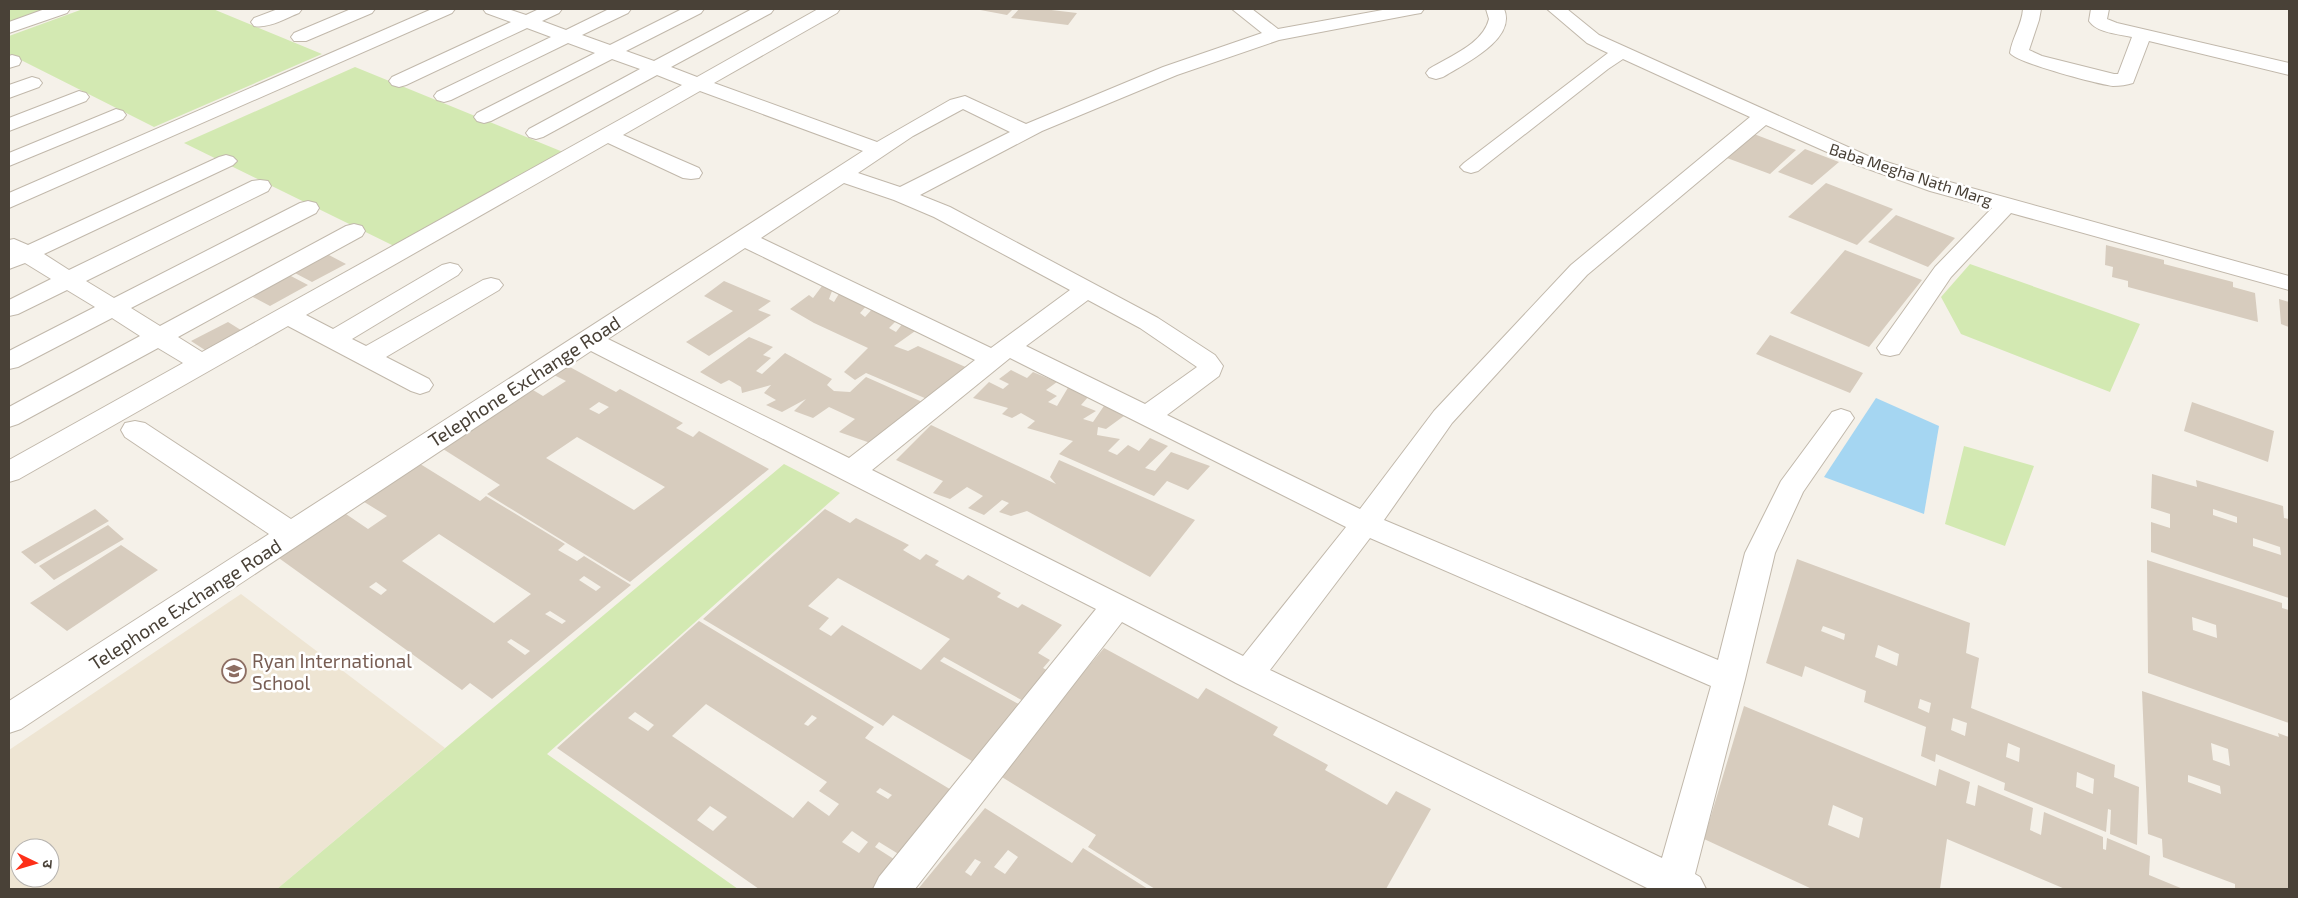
<svg xmlns="http://www.w3.org/2000/svg" width="2298" height="898" font-family="'Exo 2','Noto Sans Devanagari',sans-serif">
  <rect width="100%" height="100%" fill="#f5f1e9"/>
  <!-- education -->
  <path fill="#eee5d3" fill-rule="evenodd" d="M241,594L445,748L277,889H9V750ZM20,848H50V878H20Z"/>
  <!-- green -->
  <path fill="#d3e9b2" d="M9,9H45L9,22Z
    M83,9H213L322,54L154,127L9,54V36Z
    M355,67L563,152L394,246L184,143Z
    M1970,264L2140,324L2110,392L1961,334L1941,297Z
    M1964,446L2034,466L2005,546L1945,524Z
    M784,464L840,493L547,754L738,889H277Z"/>
  <!-- water -->
  <path fill="#a5d6f2" d="M1876,398L1939,426L1924,514L1824,477Z"/>
  <!-- building -->
  <path fill="#d7ccbe" fill-rule="evenodd" d="M975,9H1013L1007,15Z
    M1019,9H1043L1077,13L1068,25L1011,18Z
    M1754,134L1796,150L1770,174L1727,158Z
    M1805,149L1839,162L1812,185L1778,172Z
    M1826,183L1893,209L1857,245L1788,217Z
    M1896,215L1955,238L1928,267L1868,242Z
    M2106,245L2164,260V264L2233,282V287L2255,293L2258,322L2128,287V281L2112,277L2113,267L2105,265Z
    M1845,250L1922,280L1869,347L1790,313Z
    M327,254L346,264L312,282L293,272Z
    M289,275L308,285L270,306L251,296Z
    M724,281L771,301L758,310L771,315L709,356L686,342L733,311L704,296Z
    M822,286L832,291L829,299L834,302L840,292L868,304L860,313L865,317L874,307L897,320L889,328L896,332L903,323L918,329L894,346L908,351L918,346L970,369L927,399L866,373L855,380L844,372L868,348L814,323L790,309L809,295L813,298Z
    M2279,299L2289,302V327L2281,324Z
    M228,322L244,332L208,352L191,341Z
    M1770,335L1863,373L1850,393L1756,354Z
    M749,337L773,347L763,355L771,358L756,371L762,374L785,353L832,379L827,385L834,391L850,392L866,377L927,404L876,445L839,432L855,419L829,407L813,418L794,411L806,399L782,412L766,405L776,400L764,393L771,385L742,393L741,387L729,380L721,384L700,372Z
    M568,366L616,392L620,389L683,423L676,428L693,437L699,431L769,469L630,582L487,494L500,485L443,449L533,390L543,396L566,381L554,375ZM599,402L609,407L599,414L589,409ZM577,437L665,487L634,510L546,458Z
    M1011,370L1027,378L1033,372L1057,382L1046,390L1057,396L1048,402L1057,406L1069,386L1089,396L1081,405L1096,411L1083,419L1093,422L1106,403L1128,413L1106,429L1098,427L1097,435L1120,439L1108,451L1117,455L1128,445L1139,451L1150,438L1168,446L1145,468L1155,471L1171,452L1210,466L1188,490L1167,481L1154,496L1059,454L1073,441L1027,428L1035,421L1021,413L1012,418L1002,414L1008,408L973,398L989,382L1003,389L1009,384L999,379Z
    M2192,402L2274,431L2268,462L2184,431Z
    M931,425L1056,484L1050,477L1059,460L1195,520L1150,577L1027,511L1011,516L999,512L1009,503L1002,500L984,515L968,508L983,496L967,487L950,499L933,493L943,481L896,460Z
    M417,462L480,501L486,496L565,544L558,550L577,561L584,556L631,585L492,699L470,683L462,690L276,556L343,512L368,529L387,516L361,500ZM439,534L531,594L494,623L402,561ZM584,576L601,587L596,591L579,580ZM376,582L387,590L381,595L369,587ZM550,611L566,621L562,624L545,614ZM511,639L530,651L525,655L507,642Z
    M2152,474L2197,487L2196,480L2283,506L2284,518L2289,519V598L2151,552V522L2170,528V514L2151,508ZM2213,509L2237,517V523L2213,515ZM2253,538L2280,547L2281,555L2253,546Z
    M95,509L109,521L35,564L21,552Z
    M825,509L850,523L856,518L909,545L903,550L920,560L926,554L939,561L935,565L963,580L968,575L1001,593L997,597L1018,608L1022,604L1062,625L1038,653L1050,660L1043,668L1052,673L1027,703L944,657L940,661L1024,707L977,764L893,715L883,726L703,619ZM838,578L950,639L921,670L842,625L831,636L819,629L829,618L808,606Z
    M108,525L124,539L54,580L39,566Z
    M121,545L158,570L67,631L30,603Z
    M1797,559L1970,623L1966,653L1979,658L1971,708L2115,765L2114,777L2139,787L2137,845L2110,834L2111,810L2108,809L2106,832L2004,790L2005,783L1936,754L1935,762L1921,756L1926,727L1864,702L1866,691L1805,666L1802,677L1766,663ZM1823,626L1845,634L1844,640L1821,631ZM1878,645L1899,654L1897,666L1875,657ZM1920,699L1931,703L1929,713L1918,708ZM1953,718L1967,723L1965,736L1951,730ZM2008,743L2020,748L2019,762L2006,757ZM2077,772L2094,779L2093,794L2076,787Z
    M2147,560L2282,603V608L2289,610V723L2148,673ZM2192,617L2216,625L2217,638L2193,630Z
    M699,621L874,727L865,738L958,794L905,858L879,842L875,847L900,863L879,889H759L557,748ZM706,704L827,782L819,791L839,804L829,816L808,801L793,818L672,736ZM635,712L654,725L648,731L628,718ZM812,715L817,718L808,726L804,724ZM880,788L892,795L888,799L876,792ZM710,806L727,817L713,831L697,820ZM852,831L868,842L859,853L842,842Z
    M1104,648L1198,699L1206,688L1278,727L1273,735L1328,765L1325,770L1387,805L1396,791L1431,809L1386,889H1155L1088,847L1096,835L997,774Z
    M2142,691L2279,737L2278,733L2289,737V889H2235V884L2163,857L2162,839L2148,834ZM2211,743L2228,749L2230,766L2213,760ZM2188,775L2220,786L2221,794L2188,782Z
    M1744,706L1936,786L1939,769L1970,782L1966,803L1975,806L1978,785L2033,808L2030,830L2041,835L2044,812L2103,837V849L2106,850L2107,838L2150,856L2149,875L2183,889H2065L1947,839L1940,889H1812L1704,839ZM1833,805L1863,818L1859,838L1828,825Z
    M985,808L1072,863L1083,848L1148,889H918ZM1008,850L1018,857L1005,874L994,867ZM975,859L981,862L971,876L965,872Z"/>
  <g fill="none" stroke-linecap="round" stroke-linejoin="round">
    <!-- minor casing -->
    <g stroke="#c1b8ab" stroke-width="2">
      <path id="minor" d="M45,9H70L67,13L9,33V22Z
        M278,9H302L299,13C286,18 268,29 254,26L251,22L254,18Z
        M351,9H375L372,13L306,41H294L291,37L294,33Z
        M432,9H455L452,13L9,208V193Z
        M483,9H508L526,15L539,9H562L559,13L542,21L566,30L609,9H631L628,13L582,35L610,45L682,9H704L701,13L626,51L654,61L752,9H774L771,13L671,67L697,77L818,9H840L837,13L714,83L877,142L950,100L965,96L1026,124L1163,67L1262,33L1232,9H1252L1278,29L1388,9H1424L1421,13L1415,14L1279,40L1177,75L1042,131L920,195L950,207L1158,318L1215,355L1223,366L1219,376L1167,415L1360,509L1434,411L1571,265L1750,117L1623,59L1608,69L1478,171L1471,173L1464,171L1460,167L1464,163L1608,53L1587,43L1547,9H1567L1599,35L1868,156L1946,181L2289,276V290L2011,213L1951,277L1899,354L1890,356L1881,354L1877,348L1935,267L1992,208L1930,191L1854,164L1766,125L1587,275L1452,423L1384,520L1718,660L1745,553L1781,481L1832,412L1841,409L1850,412L1854,418L1803,492L1775,553L1745,679L1695,874L1700,877L1706,889H1649L1236,683L1122,622L915,889H873L879,877L1096,609L591,351L21,729L9,733V701L269,534L125,437L121,430L125,423L135,421L145,423L291,519L863,151L700,91L623,135L699,168L702,173L699,178L691,179L683,178L608,143L306,315L333,329L442,265L450,263L458,265L462,270L458,275L352,339L366,346L483,280L491,278L499,280L503,285L499,290L386,357L429,379L433,385L429,391L420,394L411,391L288,326L19,479L9,482V460L183,363L158,348L18,424L9,427V407L140,336L112,318L18,367L9,369V351L95,307L67,290L18,314L9,316V300L51,279L25,263L9,269V240L14,239L28,245L219,157L226,155L233,157L237,161L233,165L44,254L69,270L252,181L260,180L268,181L271,186L268,191L86,281L114,298L300,203L308,201L316,203L319,208L316,213L131,308L160,326L346,226L354,224L362,226L365,231L362,236L178,337L202,352L682,85L657,75L543,137L536,139L529,137L526,133L529,129L640,69L612,59L491,121L484,123L477,121L474,117L477,113L595,53L568,43L451,100L444,102L437,100L434,96L437,92L551,37L527,28L406,85L399,87L392,85L389,81L392,77L511,22L486,13ZM963,109L1010,132L900,187L858,173L913,136ZM844,183L894,200L934,217L1070,290L991,348L761,238ZM745,248L975,360L849,458L608,339ZM1088,300L1140,328L1197,367L1145,404L1026,346ZM1010,358L1346,527L1243,656L872,470ZM1370,538L1711,686L1662,858L1270,670Z
        M1486,9H1504C1517,39 1464,64 1443,77L1436,79L1429,77L1426,73L1429,69C1450,56 1483,44 1489,19Z
        M2023,9H2041L2039,20L2029,50L2042,56L2114,74H2118L2132,37C2119,34 2097,33 2089,21L2091,9H2109L2107,19L2117,23L2289,63V75L2149,41L2133,83C2127,85 2120,86 2113,86C2098,84 2017,63 2010,53C2012,38 2022,25 2023,9Z
        M12,55L19,57L21,61L19,65L9,68V56Z
        M32,77L39,79L42,83L39,87L9,98V85Z
        M79,91L86,93L89,97L86,101L9,131V118Z
        M116,109L123,111L126,115L123,119L9,166V153Z"/>
    </g>
    <!-- minor -->
    <use href="#minor" fill="#fff" fill-rule="evenodd"/>
  </g>
  <!-- icons -->
  <defs>
    <g id="school-ring" transform="scale(1.25)"><circle r="9.5" fill="#fff" stroke="#8d6e63" stroke-width="1.5"/><path d="M0-5L7-2L0 1L-7-2ZM-4 1L0 2.5L4 1V4Q0 6-4 4Z" fill="#8d6e63"/></g>
  </defs>
  <g fill-rule="evenodd">
    <use href="#school-ring" x="234" y="671"/>
  </g>
  <g text-anchor="middle" dominant-baseline="central" stroke-width="5" stroke-linejoin="round" paint-order="stroke">
    <!-- far-street labels -->
    <g font-size="16" fill="#494137" stroke="#fff">
      <text transform="translate(1911 174) rotate(18)">Baba Megha Nath Marg</text>
    </g>
    <!-- street labels -->
    <g font-size="19" fill="#494137" stroke="#fff">
      <text transform="translate(524 381) rotate(-33)">Telephone Exchange Road</text>
      <text transform="translate(185 604) rotate(-33)">Telephone Exchange Road</text>
    </g>
    <!-- education labels -->
    <g font-size="19" fill="#785e54" stroke="#fff" text-anchor="start">
      <text x="252" y="660">Ryan International<tspan x="252" dy="22">School</tspan></text>
    </g>
  </g>
  <!-- border -->
  <rect width="2298" height="898" fill="none" stroke="#494137" stroke-width="20"/>
  <!-- north arrow -->
  <g transform="translate(35 863) rotate(95)"><circle r="24" fill="#ffffff" stroke="#b6b3af"/>
  <path d="M0-4L9 19L0 12L-9 19Z" fill="#fd2f18"/>
  <text y="-8" font-size="14" font-weight="bold" text-anchor="middle" fill="#494137">उ</text>
  </g>
</svg>
